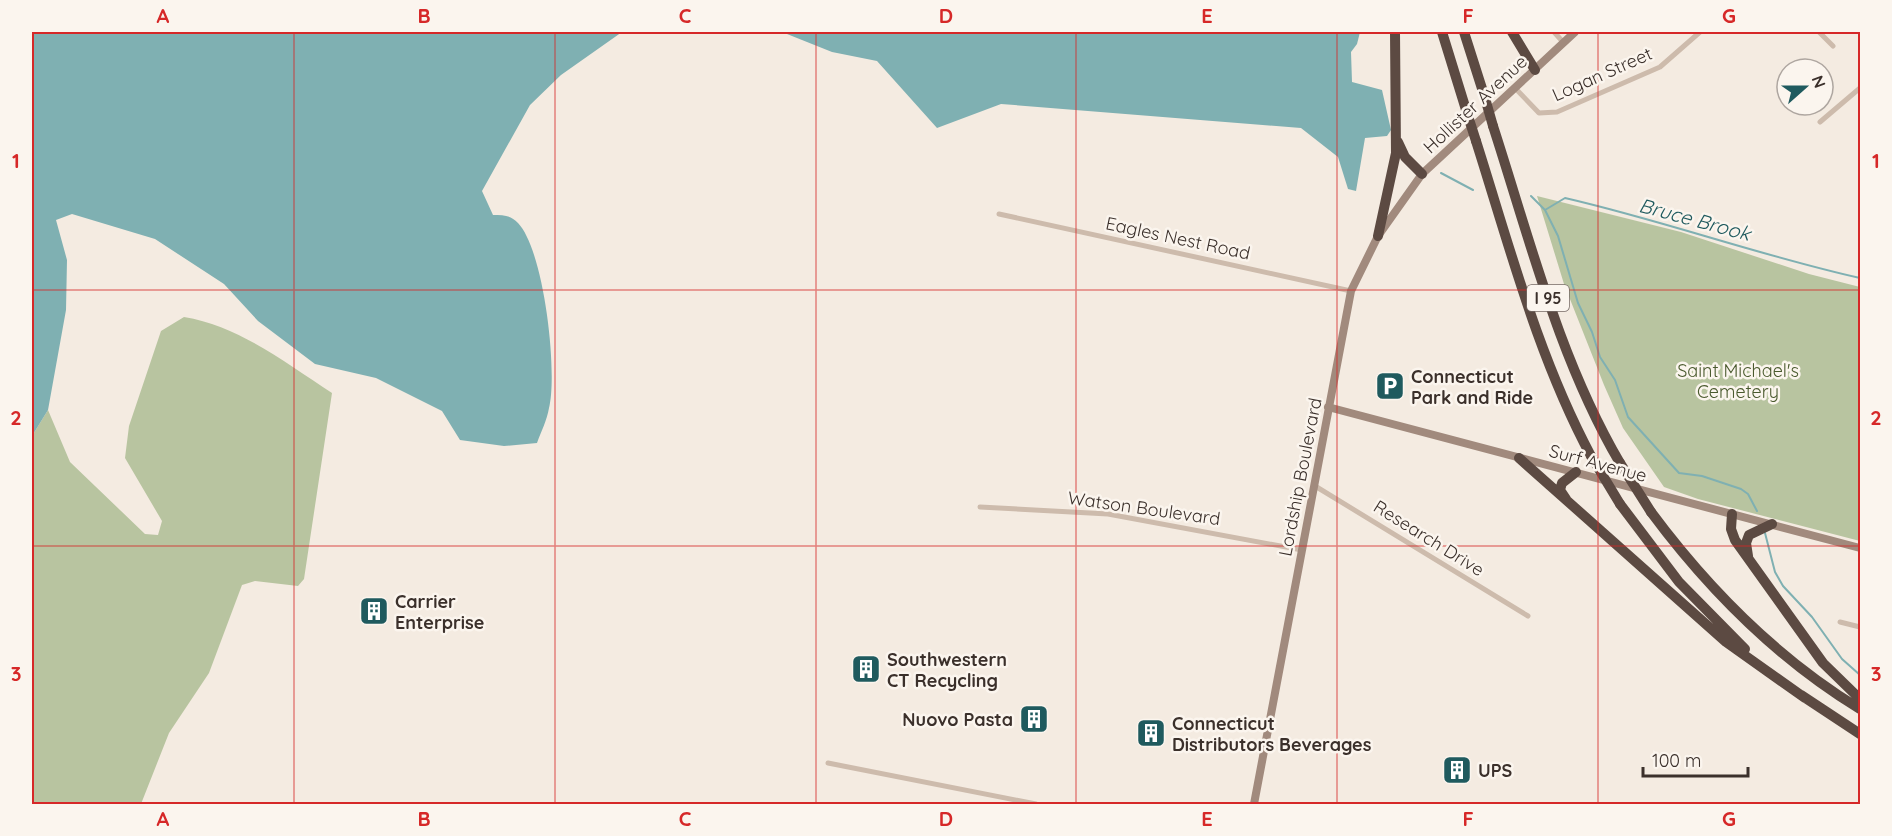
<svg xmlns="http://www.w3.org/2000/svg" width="1892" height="836" font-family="Quicksand,sans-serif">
  <rect width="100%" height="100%" fill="#f4ebe1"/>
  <!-- green -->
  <path fill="#b8c4a0" d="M1537,196L1681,232L1809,274L1860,287V541L1698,499L1664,487L1623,428L1604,385L1564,284Z
    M184,317C239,326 286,363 332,393L304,579L298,586L255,581L242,585L209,673L169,733L141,804H32V436L48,410L70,462L145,534L158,535L162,521L125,458L129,426L161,331Z"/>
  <!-- water -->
  <path fill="#7fb0b2" d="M32,32H622L561,75L530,105L482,191L493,215C503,215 511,215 518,223C544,250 558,372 549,408C547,420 541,432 537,443L504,446L460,440L442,411L376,378L315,364L258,321L224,284L155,239L72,214L56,220L67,260L66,310L48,410L32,436Z
    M782,32H1360L1357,44L1351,52L1352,82L1382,90L1391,130L1387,136L1365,138L1356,191L1348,189L1338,157L1301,128L1001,104L937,128L877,61L832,52Z"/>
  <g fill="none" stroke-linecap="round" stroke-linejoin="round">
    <!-- stream -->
    <path stroke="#7fb0b2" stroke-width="2" d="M1441,173L1473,190
      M1531,196L1545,210L1565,198C1665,221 1761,256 1860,278
      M1545,210L1558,236L1578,303L1592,332L1600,357L1615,380L1628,417L1679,473L1702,476L1741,489L1748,494L1757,511
      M1765,533L1775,572L1783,586L1812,617L1842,659L1860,675"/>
    <!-- street -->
    <path stroke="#cdbbac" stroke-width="5" d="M1554,32L1563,42
      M1819,32L1833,46
      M1515,88L1539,113L1557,112L1660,67L1700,32
      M1820,122L1860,88
      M999,214L1351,291
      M1315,486L1528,616
      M980,507L1108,514L1302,550
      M1840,622L1860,627
      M828,763L1036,804"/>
    <!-- secondary -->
    <path stroke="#a18a7d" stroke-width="8" d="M1328,407L1860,548
      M1254,804L1351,291L1378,236L1422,174L1575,32"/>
    <!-- highway -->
    <path stroke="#5c4a42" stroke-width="10" d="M1442,32L1467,113
      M1464,32L1485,98
      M1512,32L1535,70
      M1493,126C1530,240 1559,359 1620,463
      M1476,141C1510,248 1538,357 1591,456
      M1398,142L1405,157L1422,174
      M1378,236L1396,153L1395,32
      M1519,458L1726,642L1805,698
      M1566,499L1560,490L1562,483L1576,472
      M1620,504L1679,582L1745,649
      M1651,512C1709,590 1778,659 1860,709
      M1732,514L1731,529L1735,540L1823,663L1860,699
      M1748,556L1746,543L1749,535L1772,524
      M1801,695L1860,734"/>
    <!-- highway-bridge -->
    <path stroke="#5c4a42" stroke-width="10" d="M1485,98L1493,126
      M1467,113L1476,141
      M1591,456L1620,504
      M1620,463L1651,512"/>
  </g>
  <!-- grid -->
  <path fill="none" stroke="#d62828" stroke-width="1.5" stroke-opacity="0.55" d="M294,32V804M555,32V804M816,32V804M1076,32V804M1337,32V804M1598,32V804M32,290H1860M32,546H1860"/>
  <!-- icons -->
  <defs>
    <g id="parking-square" transform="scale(1.5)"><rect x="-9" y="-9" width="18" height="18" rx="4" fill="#1f5a5e" stroke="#fbf5ee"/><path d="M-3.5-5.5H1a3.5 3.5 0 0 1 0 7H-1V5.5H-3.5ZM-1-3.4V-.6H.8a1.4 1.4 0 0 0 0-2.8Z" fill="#fff"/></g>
    <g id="building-square" transform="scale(1.5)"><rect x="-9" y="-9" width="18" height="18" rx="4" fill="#1f5a5e" stroke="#fbf5ee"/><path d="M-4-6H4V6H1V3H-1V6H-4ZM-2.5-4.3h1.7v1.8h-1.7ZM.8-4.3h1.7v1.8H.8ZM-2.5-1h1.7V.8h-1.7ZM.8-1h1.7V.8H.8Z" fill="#fff"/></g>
  </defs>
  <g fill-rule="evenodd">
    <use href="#parking-square" x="1390" y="386"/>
    <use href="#building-square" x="374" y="611"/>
    <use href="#building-square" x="866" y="669"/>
    <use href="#building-square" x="1034" y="719"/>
    <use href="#building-square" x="1151" y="733"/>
    <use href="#building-square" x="1457" y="770"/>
  </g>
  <g text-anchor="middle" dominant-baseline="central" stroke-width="5" stroke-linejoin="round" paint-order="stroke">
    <!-- shield labels -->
    <rect fill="#fbf5ee" stroke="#756b66" stroke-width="1.5" x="1527" y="285" width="42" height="26" rx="4.5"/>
    <g font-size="16" font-weight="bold" fill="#3b302b">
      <text x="1548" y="298">I 95</text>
    </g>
    <!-- street labels -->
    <g font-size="18" fill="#3b302b" stroke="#fbf5ee">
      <text transform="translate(1602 74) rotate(-24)">Logan Street</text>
      <text transform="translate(1475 104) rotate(-43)">Hollister Avenue</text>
      <text transform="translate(1178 238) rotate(12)">Eagles Nest Road</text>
      <text transform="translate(1598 463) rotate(15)">Surf Avenue</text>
      <text transform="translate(1300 477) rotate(-79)">Lordship Boulevard</text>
      <text transform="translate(1144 508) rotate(8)">Watson Boulevard</text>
      <text transform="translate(1429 538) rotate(32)">Research Drive</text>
    </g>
    <!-- park labels -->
    <g font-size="18" fill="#4a5a2e" stroke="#fbf5ee">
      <text x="1738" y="370">Saint Michael's<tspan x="1738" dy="21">Cemetery</tspan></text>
    </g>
    <!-- poi labels -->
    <g font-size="18" font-weight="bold" fill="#3b302b" stroke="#fbf5ee" text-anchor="start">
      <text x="1411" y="376">Connecticut<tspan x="1411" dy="21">Park and Ride</tspan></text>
      <text x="395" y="601">Carrier<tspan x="395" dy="21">Enterprise</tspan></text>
      <text x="887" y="659">Southwestern<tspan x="887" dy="21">CT Recycling</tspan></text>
      <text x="1013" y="719" text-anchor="end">Nuovo Pasta</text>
      <text x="1172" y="723">Connecticut<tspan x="1172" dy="21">Distributors Beverages</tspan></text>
      <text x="1478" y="770">UPS</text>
    </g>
    <!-- water labels -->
    <g font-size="20" font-style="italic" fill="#1f5a5e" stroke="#fbf5ee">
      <text transform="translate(1695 219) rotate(15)">Bruce Brook</text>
    </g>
  </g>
  <!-- border -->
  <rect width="1892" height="836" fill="none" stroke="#fbf5ee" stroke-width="66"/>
  <!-- north arrow -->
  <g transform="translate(1805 87) rotate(69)"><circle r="28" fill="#fbf5ee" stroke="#aea6a0" stroke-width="1.5"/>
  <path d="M0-4.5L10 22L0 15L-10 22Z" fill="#1f5a5e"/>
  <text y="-9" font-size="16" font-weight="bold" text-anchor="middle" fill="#3b302b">N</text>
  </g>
  <!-- scale -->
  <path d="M1643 767v9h105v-9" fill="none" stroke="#3b302b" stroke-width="3"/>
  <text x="1652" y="767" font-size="18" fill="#3b302b" stroke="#fbf5ee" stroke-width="4.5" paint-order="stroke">100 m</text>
  <rect x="33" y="33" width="1826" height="770" fill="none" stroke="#d62828" stroke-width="2"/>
  <g font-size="20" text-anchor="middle" font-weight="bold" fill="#d62828">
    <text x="163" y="23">A</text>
    <text x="424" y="23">B</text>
    <text x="685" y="23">C</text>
    <text x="946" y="23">D</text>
    <text x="1207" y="23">E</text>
    <text x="1468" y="23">F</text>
    <text x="1729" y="23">G</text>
    <text x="16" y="168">1</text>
    <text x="1876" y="168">1</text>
    <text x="16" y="425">2</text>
    <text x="1876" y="425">2</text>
    <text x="16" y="681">3</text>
    <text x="1876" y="681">3</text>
    <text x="163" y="826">A</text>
    <text x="424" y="826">B</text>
    <text x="685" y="826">C</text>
    <text x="946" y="826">D</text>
    <text x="1207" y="826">E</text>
    <text x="1468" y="826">F</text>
    <text x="1729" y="826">G</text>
  </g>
</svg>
